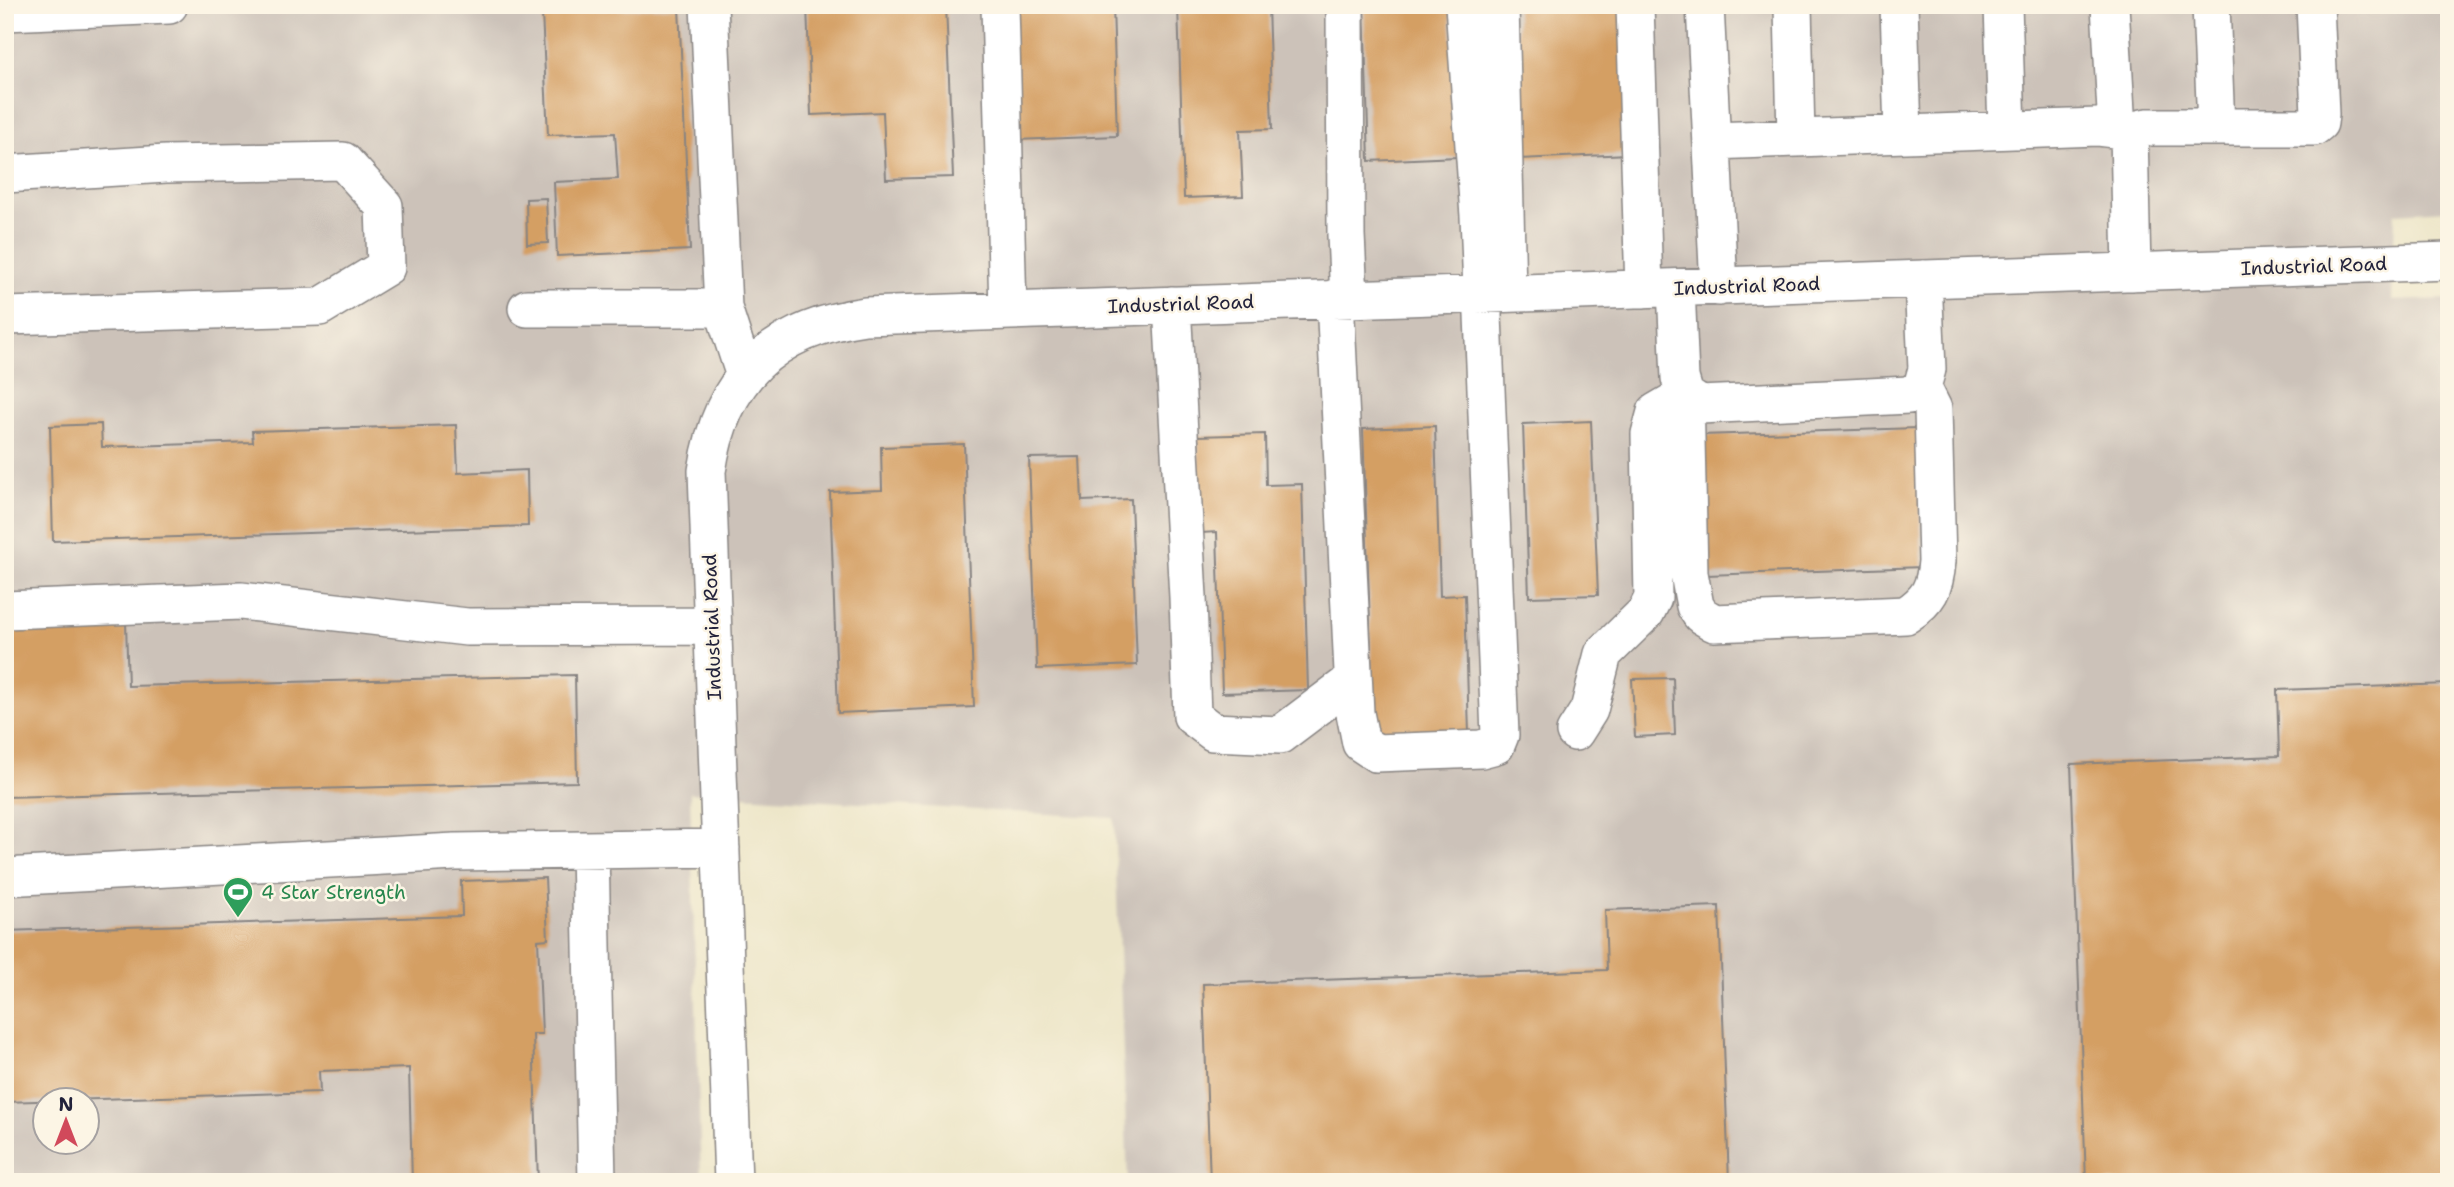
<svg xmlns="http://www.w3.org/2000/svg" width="2454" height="1187" font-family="'Shantell Sans',sans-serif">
  <rect width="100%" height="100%" fill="#fcf5e5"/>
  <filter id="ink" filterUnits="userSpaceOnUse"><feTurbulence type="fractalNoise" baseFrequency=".0143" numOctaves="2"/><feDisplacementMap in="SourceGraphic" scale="14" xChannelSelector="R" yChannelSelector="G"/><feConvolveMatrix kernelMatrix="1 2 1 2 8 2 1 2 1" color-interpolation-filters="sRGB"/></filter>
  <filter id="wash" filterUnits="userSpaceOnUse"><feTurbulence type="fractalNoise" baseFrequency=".00686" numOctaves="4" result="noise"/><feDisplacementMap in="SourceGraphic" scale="28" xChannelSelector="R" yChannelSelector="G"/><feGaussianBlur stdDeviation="1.57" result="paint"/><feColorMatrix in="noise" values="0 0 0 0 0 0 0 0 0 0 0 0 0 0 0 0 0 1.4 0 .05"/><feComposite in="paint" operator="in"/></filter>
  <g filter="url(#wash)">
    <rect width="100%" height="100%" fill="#ede6c9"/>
    <!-- industrial -->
    <path fill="#ccc2b9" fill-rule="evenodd" d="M5,5H2449V210L2395,213L2392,301L2449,299V1182H1128L1114,818L690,793L701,1182H5ZM46,1100H88V1142H46Z"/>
    <g id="blocks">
      <!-- building -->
      <path fill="#d49f64" d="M807,5H946L953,177L886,179L883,112L811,115Z
        M1010,5H1113L1117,136L1016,140Z
        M1178,5H1268L1272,129L1240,130L1243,196L1184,198Z
        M1364,5H1450L1457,157L1369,161Z
        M1517,5H1621L1629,154L1519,159Z
        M679,7L690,250L557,256L554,182L618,179L615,133L548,135L542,13Z
        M546,198L548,243L527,244L526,199Z
        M1591,421L1598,595L1529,597L1523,424Z
        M101,424L102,447L253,442L252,431L456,425L458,473L527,470L528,526L53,541L50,426Z
        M1435,426L1440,596L1465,595L1469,735L1374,738L1363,429Z
        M1917,428L1922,567L1707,575L1701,435Z
        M1265,434L1266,485L1302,484L1308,690L1222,693L1217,532L1201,533L1198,436Z
        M964,444L974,707L838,713L830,492L882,490L881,447Z
        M1080,457L1082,501L1131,499L1137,665L1037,669L1029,458Z
        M126,623L128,686L575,675L577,782L5,797V626Z
        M1673,678L1675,735L1635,737L1632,679Z
        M2449,684V1182H2086L2071,764L2279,756L2277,690Z
        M545,878L548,939L538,940L542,1034H533L538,1182H412L409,1068L319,1071L320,1092L5,1102V931L462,916L461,881Z
        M1719,906L1729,1182H1210L1203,984L1607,970L1605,910Z"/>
    </g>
  </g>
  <g filter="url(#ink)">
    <use href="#blocks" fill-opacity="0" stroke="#888482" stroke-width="2"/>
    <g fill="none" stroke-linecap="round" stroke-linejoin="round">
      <!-- minor casing -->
      <g stroke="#888482" stroke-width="40">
        <path id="minor" d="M709,5L723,308L745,376
          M1000,5L1008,311
          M1345,5L1346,235L1349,298
          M1500,5L1507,292
          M1635,5L1644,289
          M1705,5L1719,287
          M1793,5L1796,138
          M1899,5L1903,134
          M2003,5L2007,130
          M2110,5L2117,130
          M2211,5L2216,127
          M5,12L169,5
          M1712,141L2097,127L2129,131
          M5,174L166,164L343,161L384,206L386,267L320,307L5,316
          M2132,272L2129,131L2147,127H2314L2319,123L2320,114L2315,5
          M1676,288L1680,378L1685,395L1700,405L1909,395L1922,387L1927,369L1923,279
          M1335,298L1355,713L1361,743L1376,753L1481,749L1496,745L1500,735L1479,216L1464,5
          M1172,305L1188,597L1192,716L1213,732L1280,735L1353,680
          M527,308H723
          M5,610L241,601L467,627L712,626
          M1575,732L1589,710L1603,654L1646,612L1653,598L1650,434L1656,412L1685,395L1689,573L1695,606L1701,615L1714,623L1906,615C1929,600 1935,588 1937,561L1933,409L1922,387
          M590,850L597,1182
          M5,877L455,852L721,848
          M733,1182L707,471C721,378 772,329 865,316C1393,296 1921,280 2449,261"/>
      </g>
      <!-- minor -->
      <use href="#minor" stroke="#fff" stroke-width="37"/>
    </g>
  </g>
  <!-- icons -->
  <defs>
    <g id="stadium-pin" transform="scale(1.575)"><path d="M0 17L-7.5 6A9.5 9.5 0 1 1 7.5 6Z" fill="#2e9e5b" stroke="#fcf5e5"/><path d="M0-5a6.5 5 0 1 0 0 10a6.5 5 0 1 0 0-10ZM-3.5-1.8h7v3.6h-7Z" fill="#fff"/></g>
  </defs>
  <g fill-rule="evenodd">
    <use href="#stadium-pin" x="238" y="892"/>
  </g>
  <g text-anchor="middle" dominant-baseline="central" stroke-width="5" stroke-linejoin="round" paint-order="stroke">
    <!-- street labels -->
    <g font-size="19" fill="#22223b" stroke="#fcf5e5">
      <text transform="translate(2314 266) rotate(-2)">Industrial Road</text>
      <text transform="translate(1747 286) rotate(-2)">Industrial Road</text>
      <text transform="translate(1181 304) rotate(-2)">Industrial Road</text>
      <text transform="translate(712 627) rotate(-92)">Industrial Road</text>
    </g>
    <!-- leisure labels -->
    <g font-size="19" fill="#27864d" stroke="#fcf5e5" text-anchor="start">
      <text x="261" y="892">4 Star Strength</text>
    </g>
  </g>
  <!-- margin -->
  <rect width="2454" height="1187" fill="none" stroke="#fcf5e5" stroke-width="28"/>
  <!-- north arrow -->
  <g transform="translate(66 1121)"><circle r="33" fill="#fcf5e5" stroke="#a5a1a1" stroke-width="2"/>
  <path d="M0-5L12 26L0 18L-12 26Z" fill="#d1495b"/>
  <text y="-10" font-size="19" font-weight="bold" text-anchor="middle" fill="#22223b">N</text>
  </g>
</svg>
